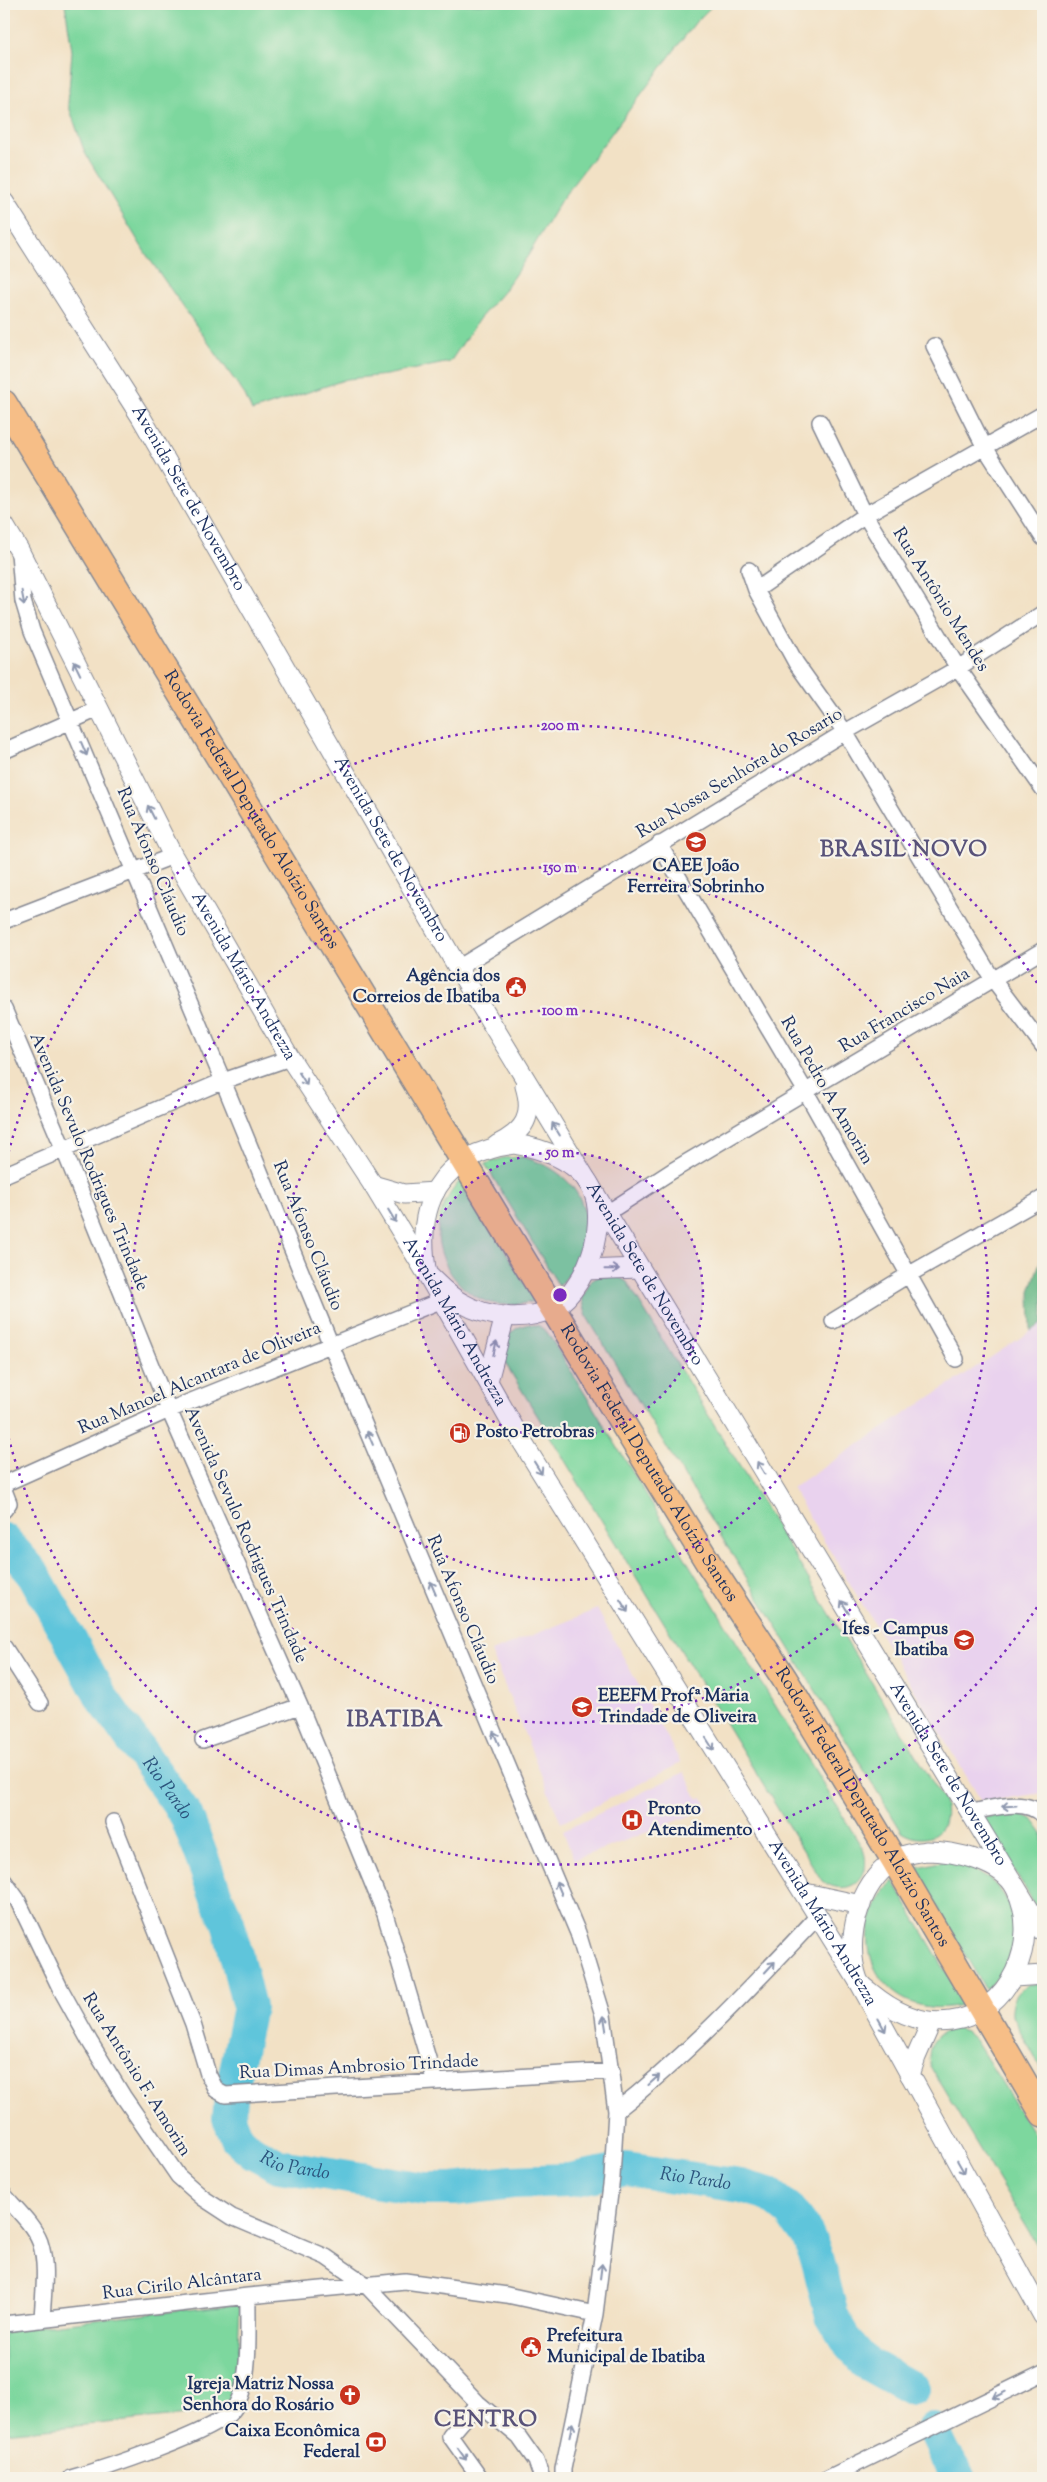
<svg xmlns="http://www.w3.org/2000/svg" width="1047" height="2482" font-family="'Sorts Mill Goudy',serif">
  <rect width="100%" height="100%" fill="#f7f3e8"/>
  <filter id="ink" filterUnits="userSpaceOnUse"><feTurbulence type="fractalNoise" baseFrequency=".02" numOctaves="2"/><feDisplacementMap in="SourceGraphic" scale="10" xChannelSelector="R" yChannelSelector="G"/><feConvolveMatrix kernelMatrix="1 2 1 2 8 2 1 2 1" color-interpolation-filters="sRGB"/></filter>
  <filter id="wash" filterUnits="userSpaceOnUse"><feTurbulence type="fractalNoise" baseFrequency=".0096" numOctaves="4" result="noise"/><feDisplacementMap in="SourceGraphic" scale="20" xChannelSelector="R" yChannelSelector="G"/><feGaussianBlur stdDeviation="1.12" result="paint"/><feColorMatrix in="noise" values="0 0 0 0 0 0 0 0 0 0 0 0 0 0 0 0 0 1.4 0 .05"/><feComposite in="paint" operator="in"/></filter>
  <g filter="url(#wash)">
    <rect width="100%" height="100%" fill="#f2e1c5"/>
    <!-- built -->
    <path fill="#e9d2ee" d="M1043,1323V1793L982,1802L792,1488Z
      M597,1609L681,1763L561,1823L491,1652Z
      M684,1772L698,1799L703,1798L708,1809L574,1860L563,1831Z"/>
    <!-- green -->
    <path fill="#7dd79e" stroke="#4c837e" d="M65,4H714L695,23L561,200L529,254L502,293L479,319L450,362L386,375L347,379L252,411L245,395L146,254L85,153L68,104L72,51Z
      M522,1157C589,1173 607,1236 559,1286L485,1164L503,1158Z
      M462,1178L535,1301C522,1304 510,1306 497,1304C456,1298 427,1249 442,1210C446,1198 454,1188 462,1178Z
      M600,1276L619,1277L627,1282L943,1799C954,1829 929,1849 902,1832L587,1317L582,1298L591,1281Z
      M530,1324L539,1326L547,1332L863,1849C874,1878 848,1899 822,1881L507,1366C498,1346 508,1327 530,1324Z
      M1019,1813L1032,1819L1043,1834V1918L983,1818L1001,1814Z
      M945,1861C1015,1871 1038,1941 986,1990L914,1868Z
      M893,1881L965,2004C884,2026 837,1941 893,1881Z
      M1029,1984H1043V2072L1012,2016C1011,2001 1016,1992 1029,1984Z
      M957,2029L966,2032L975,2040L1043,2148V2255L930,2066C926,2045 936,2031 957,2029Z
      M240,2304L236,2391L229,2411L4,2433V2330Z"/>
    <!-- forest -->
    <path fill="#66b885" stroke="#407472" d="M1043,1253V1323L1031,1331L1030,1291Z"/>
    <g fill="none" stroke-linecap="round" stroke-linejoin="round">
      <!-- river -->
      <g stroke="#5ec5db" stroke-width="34">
        <path id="s1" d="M4,1540L33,1573L102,1698L186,1815L216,1896L228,1922L249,2007L232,2090L229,2118L237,2138L253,2152L279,2166L425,2189H454L512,2182L569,2180L626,2169L741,2186L769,2194L790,2211L807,2234L818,2261L832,2316L847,2341L866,2363L913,2389"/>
        <path d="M933,2430L944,2453L960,2478"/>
      </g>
    </g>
  </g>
  <g filter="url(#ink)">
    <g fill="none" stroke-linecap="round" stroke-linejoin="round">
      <!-- minor casing -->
      <g stroke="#868892" stroke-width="18">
        <path id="minor" d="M934,346L984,446L1043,538
          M820,422L865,515L958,668L1043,789
          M19,553L23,601L32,631L223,1081L331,1345L578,1933L603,2015L616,2111L612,2177L595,2314L563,2469V2478
          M749,570L756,590L796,663L845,732L993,980L1043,1046
          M756,590L865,515L1043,414
          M4,751L98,709
          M659,844L806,1092L956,1359
          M4,921L173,856
          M458,968L845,732L958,668L1043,613
          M4,1009L64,1150L169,1410L300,1706L385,1914L435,2082
          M4,1175L223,1081L290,1058
          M607,1213L672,1171L1043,950
          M833,1321L908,1275L1043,1198
          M4,1484L169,1410L440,1301
          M4,1490L9,1503L4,1510
          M4,1647L40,1703
          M203,1740L300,1706
          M972,1812C993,1808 1027,1797 1043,1816
          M113,1822L193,2024L208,2074L216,2090L225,2095L612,2071
          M4,1881L17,1899L60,1988L90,2042L123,2096L178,2176L203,2198L232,2217L326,2257L365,2284L478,2403L519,2437L536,2461L542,2478
          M616,2111C690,2053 754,1984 818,1916
          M4,2195C16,2209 33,2224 40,2242C48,2266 43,2295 42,2320
          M4,2324L248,2296L405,2281L507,2295L595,2314
          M478,2403L450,2436L480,2478
          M71,2478C103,2469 213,2433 232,2411C253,2385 247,2328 248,2296
          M828,2478L1043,2373"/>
      </g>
      <!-- tertiary casing -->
      <g stroke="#868892" stroke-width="21">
        <g id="tertiary">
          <path id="s2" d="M4,202L141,417L458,968L1043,1932"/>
          <path id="s3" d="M4,525L19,550L173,856L290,1058L373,1185L427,1274L521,1440L859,1982L1043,2316"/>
          <path d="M514,1144C541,1148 577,1160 591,1187C600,1204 598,1228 594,1246C588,1268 574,1297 553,1308C526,1322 487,1318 462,1303C448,1296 438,1284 427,1274C414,1204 440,1154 514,1144Z"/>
          <path d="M497,1145C525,1131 534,1116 525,1086"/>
          <path d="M373,1185L404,1194L435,1192"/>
          <path d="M585,1270L639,1268"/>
          <path d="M488,1381L505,1316"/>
          <path d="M926,1851C953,1851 1003,1861 1016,1889C1042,1942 1009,2013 951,2021C921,2025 894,2012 871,1993C867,1990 860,1985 858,1980C844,1940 858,1886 893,1861C902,1854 915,1853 926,1851Z"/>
          <path d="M805,1893L861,1905"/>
          <path d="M1014,1977L1043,1975"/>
          <path d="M910,2075L916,2057L931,2023"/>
        </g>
      </g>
      <!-- trunk casing -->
      <g stroke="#868892" stroke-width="28">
        <g id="trunk">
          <path id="s4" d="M4,403L601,1388L709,1564L784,1678L894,1860L1043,2114"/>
        </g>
      </g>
      <!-- minor -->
      <use href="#minor" stroke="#fff" stroke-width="15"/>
      <!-- tertiary -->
      <use href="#tertiary" stroke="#fff" stroke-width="19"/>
      <!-- trunk -->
      <use href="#trunk" stroke="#f6be87" stroke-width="25"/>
    </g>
    <!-- one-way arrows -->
    <defs><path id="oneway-shaft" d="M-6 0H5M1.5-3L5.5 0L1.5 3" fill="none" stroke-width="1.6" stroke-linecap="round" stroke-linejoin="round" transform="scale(1.25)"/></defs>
    <g stroke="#8d97ae">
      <use href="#oneway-shaft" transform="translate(23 598) rotate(79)"/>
      <use href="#oneway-shaft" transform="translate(77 668) rotate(-116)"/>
      <use href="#oneway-shaft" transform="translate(84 749) rotate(67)"/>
      <use href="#oneway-shaft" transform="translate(151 812) rotate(-117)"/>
      <use href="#oneway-shaft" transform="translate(303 1079) rotate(58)"/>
      <use href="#oneway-shaft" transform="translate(556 1129) rotate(-121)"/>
      <use href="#oneway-shaft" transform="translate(392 1216) rotate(59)"/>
      <use href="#oneway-shaft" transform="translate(612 1269) rotate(-1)"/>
      <use href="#oneway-shaft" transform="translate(495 1348) rotate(-77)"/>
      <use href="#oneway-shaft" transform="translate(370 1438) rotate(-113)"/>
      <use href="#oneway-shaft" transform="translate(538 1468) rotate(58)"/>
      <use href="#oneway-shaft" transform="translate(761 1468) rotate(-121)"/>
      <use href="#oneway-shaft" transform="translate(433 1588) rotate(-113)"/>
      <use href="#oneway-shaft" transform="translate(624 1606) rotate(58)"/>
      <use href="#oneway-shaft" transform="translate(845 1607) rotate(-121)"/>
      <use href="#oneway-shaft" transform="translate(496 1738) rotate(-113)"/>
      <use href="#oneway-shaft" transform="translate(710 1744) rotate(57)"/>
      <use href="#oneway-shaft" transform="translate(1009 1806) rotate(176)"/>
      <use href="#oneway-shaft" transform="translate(559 1888) rotate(-113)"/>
      <use href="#oneway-shaft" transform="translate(770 1967) rotate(-47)"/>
      <use href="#oneway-shaft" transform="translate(605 2023) rotate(-99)"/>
      <use href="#oneway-shaft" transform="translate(882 2025) rotate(61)"/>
      <use href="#oneway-shaft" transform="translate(654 2080) rotate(-42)"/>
      <use href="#oneway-shaft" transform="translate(961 2167) rotate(60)"/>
      <use href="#oneway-shaft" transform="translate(601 2271) rotate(-83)"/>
      <use href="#oneway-shaft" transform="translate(999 2395) rotate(154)"/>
      <use href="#oneway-shaft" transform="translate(571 2430) rotate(-78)"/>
      <use href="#oneway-shaft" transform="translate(462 2454) rotate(55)"/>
    </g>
  </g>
  <!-- distance rings -->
  <circle cx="560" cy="1295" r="143" fill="#7b2cbf" fill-opacity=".12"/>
  <g fill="none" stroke="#7b2cbf" stroke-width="2.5" stroke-dasharray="2.5 5">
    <circle cx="560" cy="1295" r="143"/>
    <circle cx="560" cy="1295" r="285"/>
    <circle cx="560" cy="1295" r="428"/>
    <path d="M1041 1601A570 570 0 0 1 5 1423M5 1167A570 570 0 0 1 1041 989"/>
  </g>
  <!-- icons -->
  <defs>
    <g id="school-disc" transform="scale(1.125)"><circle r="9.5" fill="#c8321e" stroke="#f7f3e8"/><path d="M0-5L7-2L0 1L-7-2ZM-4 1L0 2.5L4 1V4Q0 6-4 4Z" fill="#fff"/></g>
    <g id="civic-disc" transform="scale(1.125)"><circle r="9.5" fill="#c8321e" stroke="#f7f3e8"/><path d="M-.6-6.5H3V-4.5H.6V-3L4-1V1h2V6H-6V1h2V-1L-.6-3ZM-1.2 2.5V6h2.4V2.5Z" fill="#fff"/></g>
    <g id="fuel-disc" transform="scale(1.125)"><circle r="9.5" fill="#c8321e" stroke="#f7f3e8"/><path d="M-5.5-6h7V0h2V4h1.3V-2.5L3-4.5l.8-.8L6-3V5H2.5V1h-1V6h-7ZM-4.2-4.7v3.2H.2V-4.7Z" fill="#fff"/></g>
    <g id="university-disc" transform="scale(1.125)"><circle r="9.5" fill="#c8321e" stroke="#f7f3e8"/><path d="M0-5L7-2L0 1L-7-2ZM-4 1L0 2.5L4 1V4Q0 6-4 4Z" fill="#fff"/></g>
    <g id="hospital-disc" transform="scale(1.125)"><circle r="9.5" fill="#c8321e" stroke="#f7f3e8"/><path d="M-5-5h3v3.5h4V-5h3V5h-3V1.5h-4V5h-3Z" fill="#fff"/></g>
    <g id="church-disc" transform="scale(1.125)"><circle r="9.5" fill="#c8321e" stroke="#f7f3e8"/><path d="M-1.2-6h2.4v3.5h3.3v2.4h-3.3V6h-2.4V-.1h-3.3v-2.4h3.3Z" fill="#fff"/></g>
    <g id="bank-disc" transform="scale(1.125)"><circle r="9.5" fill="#c8321e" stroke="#f7f3e8"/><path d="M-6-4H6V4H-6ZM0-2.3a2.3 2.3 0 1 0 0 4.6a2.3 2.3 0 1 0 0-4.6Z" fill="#fff"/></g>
  </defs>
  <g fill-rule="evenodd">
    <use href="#school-disc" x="696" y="842"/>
    <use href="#civic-disc" x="516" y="987"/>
    <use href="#fuel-disc" x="460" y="1433"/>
    <use href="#university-disc" x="964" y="1640"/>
    <use href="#school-disc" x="582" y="1707"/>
    <use href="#hospital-disc" x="632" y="1820"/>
    <use href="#civic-disc" x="531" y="2347"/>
    <use href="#church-disc" x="350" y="2395"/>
    <use href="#bank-disc" x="376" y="2442"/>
  </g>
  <g text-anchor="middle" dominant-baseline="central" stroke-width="4.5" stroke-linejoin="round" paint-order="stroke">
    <!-- street labels -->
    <g font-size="18" fill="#1b2f5e" stroke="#f7f3e8">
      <text stroke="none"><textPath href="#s2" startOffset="349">Avenida Sete de Novembro</textPath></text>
      <text transform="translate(940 600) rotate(58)">Rua Antônio Mendes</text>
      <text transform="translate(740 774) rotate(-31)">Rua Nossa Senhora do Rosario</text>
      <text stroke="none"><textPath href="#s4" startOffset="476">Rodovia Federal Deputado Aloízio Santos</textPath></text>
      <text stroke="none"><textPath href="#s2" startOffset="754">Avenida Sete de Novembro</textPath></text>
      <text transform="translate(152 862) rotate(67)">Rua Afonso Cláudio</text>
      <text stroke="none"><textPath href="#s3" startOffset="511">Avenida Mário Andrezza</textPath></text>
      <text transform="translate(905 1011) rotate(-31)">Rua Francisco Naia</text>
      <text transform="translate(826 1091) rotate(60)">Rua Pedro A Amorim</text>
      <text transform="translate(88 1162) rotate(67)">Avenida Sevulo Rodrigues Trindade</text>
      <text transform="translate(307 1236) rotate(68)">Rua Afonso Cláudio</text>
      <text stroke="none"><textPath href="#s2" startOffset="1249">Avenida Sete de Novembro</textPath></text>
      <text stroke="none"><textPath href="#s3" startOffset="916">Avenida Mário Andrezza</textPath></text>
      <text transform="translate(200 1379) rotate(-23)">Rua Manoel Alcantara de Oliveira</text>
      <text stroke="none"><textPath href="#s4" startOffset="1241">Rodovia Federal Deputado Aloízio Santos</textPath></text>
      <text transform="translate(245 1535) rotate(66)">Avenida Sevulo Rodrigues Trindade</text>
      <text transform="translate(462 1610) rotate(67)">Rua Afonso Cláudio</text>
      <text stroke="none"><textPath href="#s2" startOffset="1834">Avenida Sete de Novembro</textPath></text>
      <text stroke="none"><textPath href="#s4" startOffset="1646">Rodovia Federal Deputado Aloízio Santos</textPath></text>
      <text stroke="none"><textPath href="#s3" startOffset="1621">Avenida Mário Andrezza</textPath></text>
      <text transform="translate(359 2068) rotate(-3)">Rua Dimas Ambrosio Trindade</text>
      <text transform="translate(136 2075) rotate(58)">Rua Antônio F. Amorim</text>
      <text transform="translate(182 2285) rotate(-7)">Rua Cirilo Alcântara</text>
    </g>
    <!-- poi labels -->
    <g font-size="18" font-weight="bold" fill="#1b2f5e" stroke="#f7f3e8" text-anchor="end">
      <text x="696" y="867" text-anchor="middle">CAEE João<tspan x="696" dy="21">Ferreira Sobrinho</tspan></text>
      <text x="500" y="977">Agência dos<tspan x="500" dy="21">Correios de Ibatiba</tspan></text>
      <text x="476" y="1433" text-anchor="start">Posto Petrobras</text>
      <text x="948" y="1630">Ifes - Campus<tspan x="948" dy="21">Ibatiba</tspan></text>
      <text x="598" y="1697" text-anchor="start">EEEFM Profª Maria<tspan x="598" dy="21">Trindade de Oliveira</tspan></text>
      <text x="648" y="1810" text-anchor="start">Pronto<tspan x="648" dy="21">Atendimento</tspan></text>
      <text x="547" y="2337" text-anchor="start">Prefeitura<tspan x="547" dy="21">Municipal de Ibatiba</tspan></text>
      <text x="334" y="2385">Igreja Matriz Nossa<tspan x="334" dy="21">Senhora do Rosário</tspan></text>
      <text x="360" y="2432">Caixa Econômica<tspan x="360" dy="21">Federal</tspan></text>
    </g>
    <!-- water labels -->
    <g font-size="19" font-style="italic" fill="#2c547d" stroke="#f7f3e8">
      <text stroke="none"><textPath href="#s1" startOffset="298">Rio Pardo</textPath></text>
      <text stroke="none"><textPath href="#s1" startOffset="734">Rio Pardo</textPath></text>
      <text stroke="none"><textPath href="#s1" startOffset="1139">Rio Pardo</textPath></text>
    </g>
    <!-- district labels -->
    <g font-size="22" font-weight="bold" letter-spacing="1" fill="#585279" stroke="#f7f3e8">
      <text x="904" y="851">BRASIL NOVO</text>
      <text x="395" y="1721">IBATIBA</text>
      <text x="486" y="2421">CENTRO</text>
    </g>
  </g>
  <circle cx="560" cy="1295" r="8" fill="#7b2cbf" stroke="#f7f3e8" stroke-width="2.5"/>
  <g font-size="15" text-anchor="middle" font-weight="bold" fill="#7b2cbf" stroke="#f7f3e8" stroke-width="4.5" stroke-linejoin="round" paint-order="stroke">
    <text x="560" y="730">200 m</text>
    <text x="560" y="872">150 m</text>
    <text x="560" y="1015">100 m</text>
    <text x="560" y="1157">50 m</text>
  </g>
  <!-- margin -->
  <rect width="1047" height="2482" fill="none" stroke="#f7f3e8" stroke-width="20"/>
</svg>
